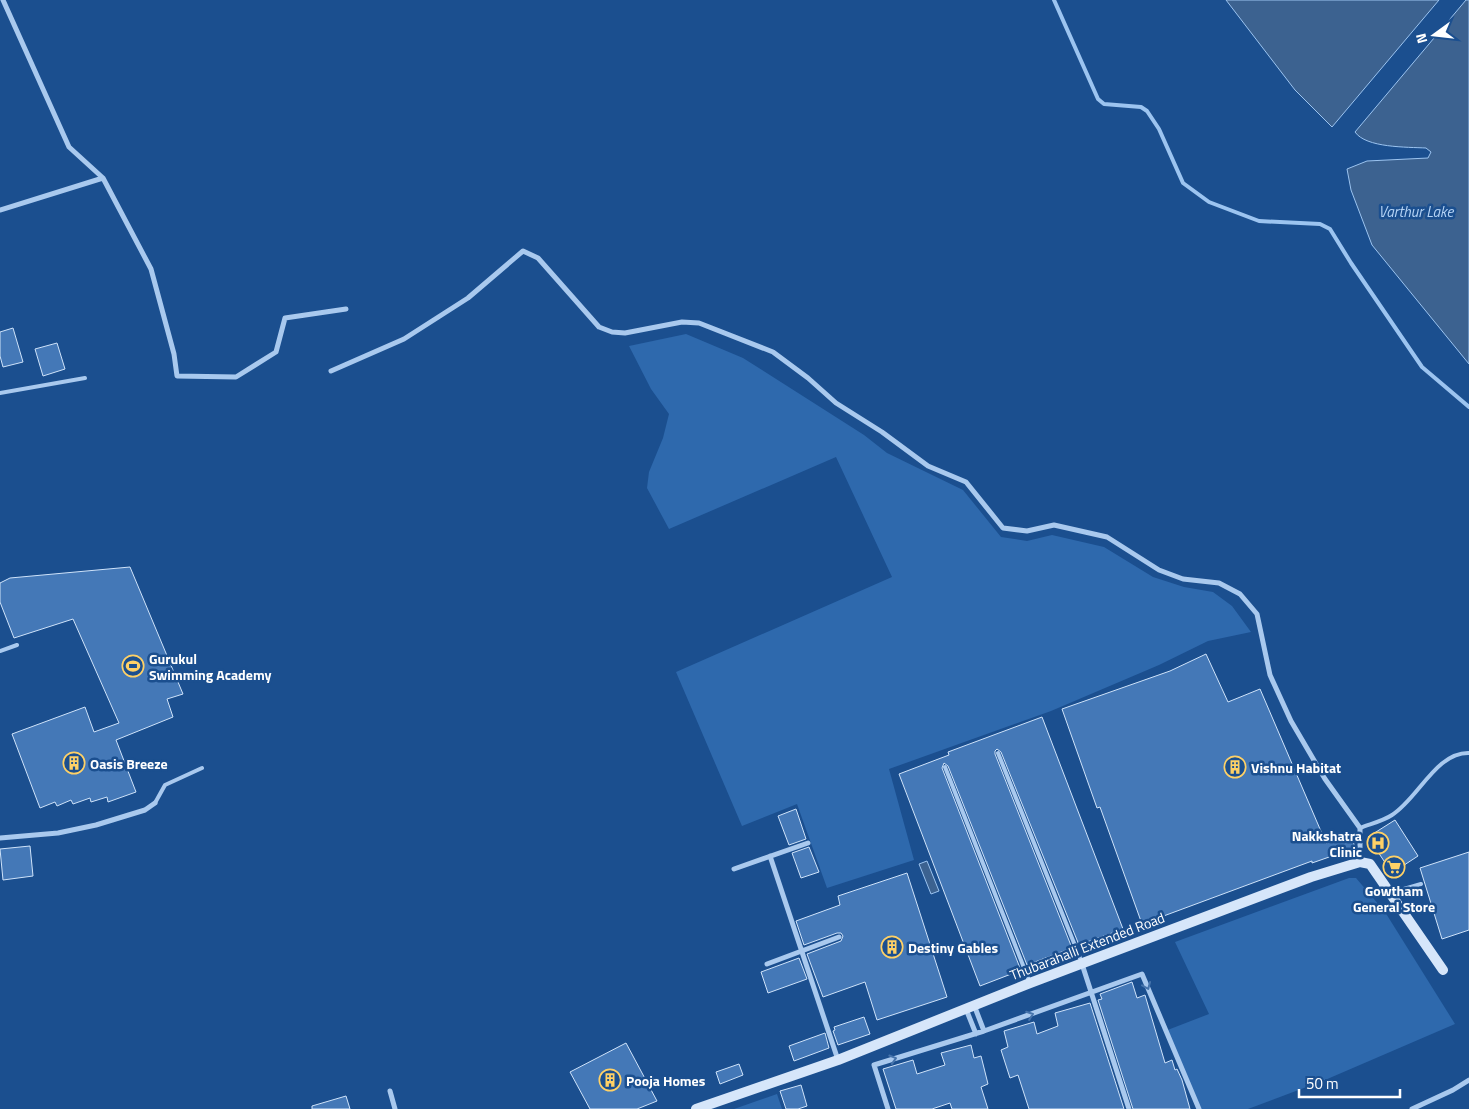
<svg xmlns="http://www.w3.org/2000/svg" width="1469" height="1109" font-family="'Titillium Web',sans-serif">
  <rect width="100%" height="100%" fill="#1b4f8f"/>
  <!-- green -->
  <path fill="#2e69ad" d="M686,334L743,358L864,435L887,453L963,490L1001,537L1027,541L1052,535L1104,547L1153,577L1184,587L1213,592L1232,606L1251,632L1208,641L1159,665L1051,711L889,769L914,860L827,888L797,804L742,826L676,672L892,577L836,457L669,529L647,488L649,472L663,438L669,414L651,389L629,346Z
    M1349,878H1356L1385,912L1455,1024L1325,1080L1248,1109H1200L1165,1031L1209,1014L1175,942Z
    M777,1094L782,1109H734Z"/>
  <!-- water -->
  <path fill="#3c6290" stroke="#9cc4f0" d="M1226,0H1439L1332,127L1295,90Z
    M1466,0H1469V364L1372,245L1351,190L1347,169L1367,161L1428,158L1431,152L1426,148C1407,147 1366,148 1355,132Z
    M927,861L939,891L931,894L919,864Z"/>
  <g fill="none" stroke-linecap="round" stroke-linejoin="round">
    <!-- stream -->
    <path stroke="#9cc4f0" stroke-width="4" d="M1054,0L1098,99L1104,104L1141,107L1147,111L1159,129L1183,183L1209,202L1259,221L1320,224L1330,229L1351,263L1422,367L1469,407"/>
  </g>
  <!-- building -->
  <path fill="#4478b7" stroke="#cfe3fa" d="M13,328L23,362L3,367L0,356V332Z
    M57,343L65,369L43,376L35,349Z
    M130,567L183,694L167,699L173,717L116,740L136,792L108,802L107,797L91,802L90,798L73,804L71,800L57,806L55,802L40,808L12,734L85,707L94,732L119,723L73,619L14,638L0,602V583L10,578Z
    M1206,654L1228,702L1260,689L1326,843L1351,834L1355,848L1312,863V861L1142,924L1100,807L1097,808L1062,709L1170,671Z
    M1042,717L1123,929L1079,945L1001,752L997,749L995,751V754L1072,948L1027,965L948,766L944,763L942,768L1020,968H1018L1019,971L980,986L899,774L949,755L948,752Z
    M796,809L806,839L789,845L778,816Z
    M1395,820L1418,856L1392,873L1368,837Z
    M30,846L33,876L3,880L0,849Z
    M809,847L819,872L801,878L792,853Z
    M1469,852V930L1442,939L1420,868Z
    M907,873L947,997L877,1020L865,982L823,997L807,954L841,941L843,936L841,933H837L804,945L796,921L840,905L838,896Z
    M799,958L807,979L768,993L761,972Z
    M1132,982L1137,998L1145,995L1165,1063L1172,1060L1175,1070L1177,1069L1182,1080L1190,1109H1133L1098,1000L1102,999L1100,994Z
    M1090,1003L1124,1109H1029L1018,1075L1010,1078L1001,1050L1008,1047L1004,1031L1034,1022L1037,1034L1058,1026L1055,1013Z
    M864,1017L870,1034L838,1045L833,1031L835,1030L834,1027Z
    M825,1033L829,1048L794,1061L789,1046Z
    M626,1043L657,1101L637,1109H590L570,1072Z
    M971,1045L974,1058L981,1056L988,1084L981,1087L988,1109H952L950,1103L932,1109H896L883,1069L913,1060L917,1074L945,1065L941,1053Z
    M739,1064L743,1075L720,1084L716,1072Z
    M801,1085L807,1106L798,1109H786L780,1091Z
    M346,1096L350,1109H312V1106Z"/>
  <g fill="none" stroke-linecap="round" stroke-linejoin="round">
    <!-- lane -->
    <path stroke="#a9c9ee" stroke-width="4" d="M0,393L85,378
      M0,651L17,645
      M998,753L1082,963
      M945,767L1030,983
      M155,803L165,785L202,768
      M1360,828C1370,824 1383,821 1392,815C1418,799 1436,752 1469,753
      M1390,893L1421,884"/>
    <!-- street -->
    <path stroke="#a9c9ee" stroke-width="5" d="M3,0L69,147L103,178L151,269L174,354L177,376L236,377L276,352L285,318L346,309
      M0,210L103,178
      M331,371L404,339L468,298L523,251L538,258L599,327L612,332L625,333L682,322L699,323L773,352L808,378L836,403L882,432L928,466L966,482L1003,528L1027,531L1054,525L1107,537L1159,570L1183,579L1219,583L1240,594L1257,614L1270,675L1291,721L1325,779L1360,828V862
      M0,838L58,833L96,825L145,810L155,803
      M770,856L838,1060
      M734,869L808,843
      M767,964L839,937
      M1082,964L1129,1109
      M974,1005L984,1031
      M966,1009L976,1034
      M390,1091L395,1109
      M888,1109L874,1065L984,1031L1142,974L1199,1109
      M1412,1109L1453,1090L1469,1080"/>
    <!-- secondary -->
    <path stroke="#d6e6fa" stroke-width="10" d="M696,1109L838,1060L1030,983L1311,877L1360,862L1370,864L1443,970"/>
  </g>
  <!-- one-way arrows -->
  <defs><path id="oneway-chevron" d="M-2-3.5L2.5 0L-2 3.5" fill="none" stroke-width="1.6" stroke-linecap="round" stroke-linejoin="round" transform="scale(1.25)"/></defs>
  <g stroke="#4674ac">
    <use href="#oneway-chevron" transform="translate(1147 986) rotate(67)"/>
    <use href="#oneway-chevron" transform="translate(1030 1015) rotate(-20)"/>
    <use href="#oneway-chevron" transform="translate(893 1059) rotate(-17)"/>
  </g>
  <!-- icons -->
  <defs>
    <g id="stadium-ring" transform="scale(1.125)"><circle r="9.5" fill="#1b4f8f" stroke="#ffd166" stroke-width="1.5"/><path d="M0-5a6.5 5 0 1 0 0 10a6.5 5 0 1 0 0-10ZM-3.5-1.8h7v3.6h-7Z" fill="#ffd166"/></g>
    <g id="building-ring" transform="scale(1.125)"><circle r="9.5" fill="#1b4f8f" stroke="#ffd166" stroke-width="1.5"/><path d="M-4-6H4V6H1V3H-1V6H-4ZM-2.5-4.3h1.7v1.8h-1.7ZM.8-4.3h1.7v1.8H.8ZM-2.5-1h1.7V.8h-1.7ZM.8-1h1.7V.8H.8Z" fill="#ffd166"/></g>
    <g id="hospital-ring" transform="scale(1.125)"><circle r="9.5" fill="#1b4f8f" stroke="#ffd166" stroke-width="1.5"/><path d="M-5-5h3v3.5h4V-5h3V5h-3V1.5h-4V5h-3Z" fill="#ffd166"/></g>
    <g id="supermarket-ring" transform="scale(1.125)"><circle r="9.5" fill="#1b4f8f" stroke="#ffd166" stroke-width="1.5"/><path d="M-6-5.5h2.5l.6 2H6L4.5 2H-2.5L-4.4-4H-6ZM-1.5 3.2a1.3 1.3 0 1 0 .1 0ZM3 3.2a1.3 1.3 0 1 0 .1 0Z" fill="#ffd166"/></g>
  </defs>
  <g fill-rule="evenodd">
    <use href="#stadium-ring" x="133" y="666"/>
    <use href="#building-ring" x="74" y="763"/>
    <use href="#building-ring" x="1235" y="767"/>
    <use href="#hospital-ring" x="1378" y="843"/>
    <use href="#supermarket-ring" x="1394" y="867"/>
    <use href="#building-ring" x="892" y="947"/>
    <use href="#building-ring" x="610" y="1080"/>
  </g>
  <g text-anchor="middle" dominant-baseline="central" stroke-width="5" stroke-linejoin="round" paint-order="stroke">
    <!-- poi labels -->
    <g font-size="14" font-weight="bold" fill="#fff" stroke="#1b4f8f" text-anchor="start">
      <text x="149" y="658">Gurukul<tspan x="149" dy="16">Swimming Academy</tspan></text>
      <text x="90" y="763">Oasis Breeze</text>
      <text x="1251" y="767">Vishnu Habitat</text>
      <text x="1362" y="835" text-anchor="end">Nakkshatra<tspan x="1362" dy="16">Clinic</tspan></text>
      <text x="1394" y="890" text-anchor="middle">Gowtham<tspan x="1394" dy="16">General Store</tspan></text>
      <text x="908" y="947">Destiny Gables</text>
      <text x="626" y="1080">Pooja Homes</text>
    </g>
    <!-- street labels -->
    <g font-size="14" fill="#fff" stroke="#1b4f8f">
      <text transform="translate(1087 946) rotate(-21)">Thubarahalli Extended Road</text>
    </g>
    <!-- water labels -->
    <g font-size="15" font-style="italic" fill="#b5d3f5" stroke="#1b4f8f">
      <text x="1416" y="211">Varthur Lake</text>
    </g>
  </g>
  <!-- north arrow -->
  <g transform="translate(1434 35) rotate(255)" stroke="#1b4f8f" stroke-width="4" paint-order="stroke">
  <path d="M0-4L9 19L0 12L-9 19Z" fill="#ffffff"/>
  <text y="-8" font-size="14" font-weight="bold" text-anchor="middle" fill="#ffffff">N</text>
  </g>
  <!-- scale -->
  <path d="M1299 1089v8h101v-8" fill="none" stroke="#ffffff" stroke-width="2.5"/>
  <text x="1306" y="1089" font-size="15" fill="#ffffff" stroke="#1b4f8f" stroke-width="4" paint-order="stroke">50 m</text>
</svg>
